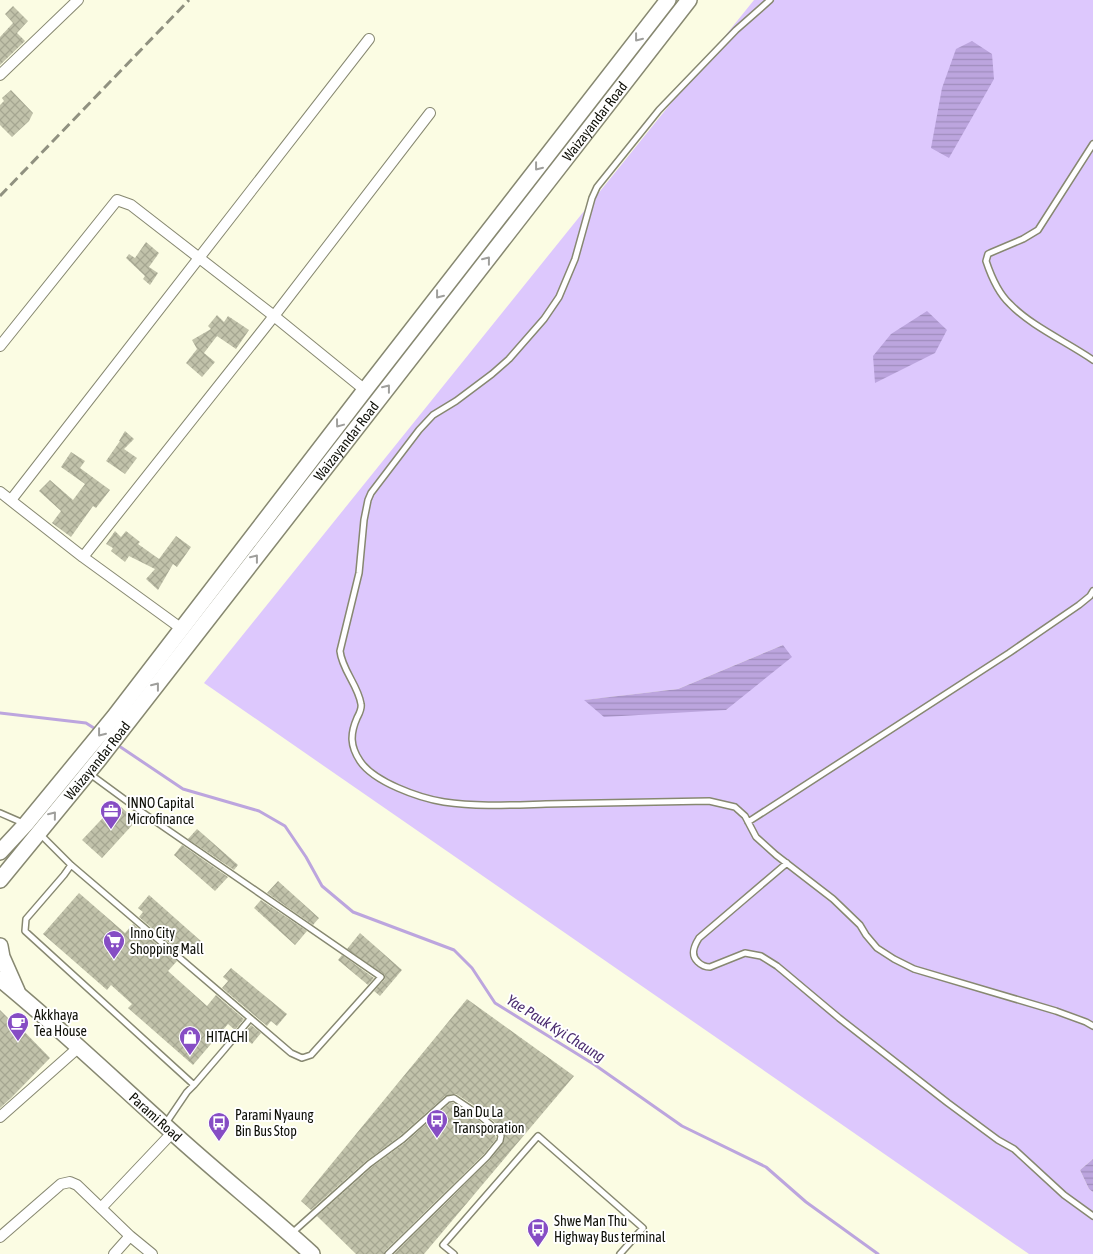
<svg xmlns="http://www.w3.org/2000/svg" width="1093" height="1254" font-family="'Asap Condensed',sans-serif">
  <defs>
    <pattern id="water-rules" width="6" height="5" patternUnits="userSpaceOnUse" patternTransform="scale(1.25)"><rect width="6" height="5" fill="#bca5de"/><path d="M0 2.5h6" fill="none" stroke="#a08dbd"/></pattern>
    <pattern id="building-cross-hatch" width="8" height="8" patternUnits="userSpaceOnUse" patternTransform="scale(1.25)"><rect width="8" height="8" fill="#c1c2aa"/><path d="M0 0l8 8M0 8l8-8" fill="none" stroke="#a5a691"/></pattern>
  </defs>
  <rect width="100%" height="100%" fill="#fbfce3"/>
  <!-- green -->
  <path fill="#ddc8fd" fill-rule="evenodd" d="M754,0H1093V1159L1080,1170L1089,1189L1093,1192V1254H1029L204,683ZM783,645L726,710L585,700L678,689Z"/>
  <!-- water -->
  <path fill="url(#water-rules)" d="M972,41L992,54L994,79L949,158L931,148L942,88L956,49Z
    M927,311L947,330L935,353L875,383L873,356L891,334Z
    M783,645L792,657L726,710L604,717L584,700L678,689Z
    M1093,1159V1192L1089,1189L1080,1170Z"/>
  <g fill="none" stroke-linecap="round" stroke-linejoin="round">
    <!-- stream -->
    <path stroke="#bca5de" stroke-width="3" d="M0,713L86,723L97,730
      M116,744L183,789L259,811L285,826L306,857L322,886L353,912L454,950L472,968L495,1003L595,1065L682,1126L766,1167L806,1202L878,1254"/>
  </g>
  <!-- building -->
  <path fill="url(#building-cross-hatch)" d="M13,6L28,21L17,33L25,41L0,65V37L13,23L5,14Z
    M11,90L33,113L29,121L12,137L0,125V105L4,101L2,98Z
    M146,242L159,253L149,267L158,273L150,285L143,279L145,276L126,258L129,254L135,258Z
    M217,315L224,322L228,316L249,330L236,349L217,336L204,353L215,362L202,377L186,363L197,349L192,340L211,329L208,326Z
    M125,431L134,439L124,449L137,458L125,474L106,461L120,441H119Z
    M71,452L85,461L80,468L110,490L96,508L93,506L71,537L52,523L61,511L39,491L50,480L73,500L85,484L61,467Z
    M115,531L121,537L126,531L140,542L138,544L159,559L176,536L191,547L177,567L173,564L158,590L146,579L155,569L129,556L125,562L111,551L113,548L106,544Z
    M117,803L136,821L102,858L82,840Z
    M197,829L238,865L234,870L188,839Z
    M182,845L228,877L215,891L174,855Z
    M278,881L319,918L313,925L267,893Z
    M79,893L125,933L133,924L177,961L168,971L207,1006L216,995L244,1019L235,1030L228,1024L193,1065L128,1008L132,1004L111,985L107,990L43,934Z
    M149,895L202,942L193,952L188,948L182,954L139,917L143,912L138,908Z
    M261,900L307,931L295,945L254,908Z
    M360,933L402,970L380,996L374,991L385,979V975L347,949Z
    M342,955L374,978L368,985L338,960Z
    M231,968L287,1014L277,1026L271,1021L267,1026L222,988L228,981L223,977Z
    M467,999L574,1076L424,1254H394L490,1160L504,1142L505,1135L502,1129L481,1110L456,1094H453L445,1096L400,1136L366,1161L311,1210L301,1201Z
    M0,1010L13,1023L14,1021L50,1058L11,1098L0,1108Z
    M251,1025L261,1033L252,1044L242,1036Z
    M450,1103H453L475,1117L495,1135L496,1139L484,1154L385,1251L384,1254H356L317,1216L372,1167L406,1142Z"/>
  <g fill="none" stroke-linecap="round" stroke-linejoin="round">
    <!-- service casing -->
    <g stroke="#878871" stroke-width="8">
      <path id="service" d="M770,0L736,30L659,110L597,187L592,198L575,259L559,297L544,319L509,359L492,374L456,401L433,415L419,430L371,493L368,500L364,520L359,573L340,651C342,670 358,685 361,704C362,709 359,714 357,718C350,734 350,746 360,761C374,782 419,798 444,802C477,807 512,805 546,804C600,803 655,802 709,801L735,807L745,816L756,837L776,855L833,899L860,925L866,935L877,948L894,959L914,969L1056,1011L1086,1022L1093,1026
        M1093,144L1038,230L1023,239L990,253L988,254L986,261C991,276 998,293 1010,304C1031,326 1067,342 1093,360
        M0,813L23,823
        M748,822L1009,653L1079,605L1090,596L1093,591
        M40,834L71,865L291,1053L302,1058L311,1055L381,977L139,810L90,774
        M787,863L699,938C694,946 690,955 698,962C702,966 705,967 710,967L745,953L761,956L777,966L839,1018L948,1103L998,1140L1014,1149L1064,1195L1093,1216
        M71,865L64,875L26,919L25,931L194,1085L187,1092L166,1123
        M194,1085L224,1050L250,1019
        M292,1233L369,1164L403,1139L448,1099L454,1098L478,1114L499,1132L501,1136L500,1141L487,1157L388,1254
        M454,1254L443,1245L538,1136L643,1228L620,1254"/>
    </g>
    <!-- minor casing -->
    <g stroke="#878871" stroke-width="12">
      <path id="minor" d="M0,75L78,0
        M0,346L117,200L131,205L274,316L365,390
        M0,492L83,557L182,629
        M11,500L369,39
        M83,557L274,316L430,113
        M0,1117L79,1047
        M101,1208L172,1133
        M0,1237L61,1184L70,1182L77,1185L130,1236L152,1254
        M114,1254L130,1236"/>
    </g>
    <!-- primary casing -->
    <g stroke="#878871" stroke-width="18">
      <g id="primary">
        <path d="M0,852L26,824L114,717L365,390L668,0"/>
        <path id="s1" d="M0,880L100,758L689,0"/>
        <path d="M0,946L2,957L17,991"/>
        <path id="s2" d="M0,979C59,1027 114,1080 171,1131C217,1173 266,1212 312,1254"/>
      </g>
    </g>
    <!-- service -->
    <use href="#service" stroke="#fff" stroke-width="5"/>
    <!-- minor -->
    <use href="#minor" stroke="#fff" stroke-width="10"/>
    <!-- primary -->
    <use href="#primary" stroke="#fff" stroke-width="15"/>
    <!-- rail -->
    <path stroke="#909180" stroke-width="3" stroke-dasharray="10 5" stroke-linecap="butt" d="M0,196L189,0"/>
  </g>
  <!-- one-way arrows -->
  <defs><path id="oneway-chevron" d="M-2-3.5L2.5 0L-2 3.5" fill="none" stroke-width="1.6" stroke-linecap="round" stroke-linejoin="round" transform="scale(1.25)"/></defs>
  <g stroke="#9f9f9c">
    <use href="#oneway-chevron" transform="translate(638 38) rotate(128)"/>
    <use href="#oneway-chevron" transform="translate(538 167) rotate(128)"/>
    <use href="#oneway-chevron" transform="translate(487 260) rotate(-52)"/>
    <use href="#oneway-chevron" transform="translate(439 295) rotate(128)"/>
    <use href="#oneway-chevron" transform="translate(387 388) rotate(-52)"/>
    <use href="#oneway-chevron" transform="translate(339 424) rotate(127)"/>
    <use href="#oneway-chevron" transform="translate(255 558) rotate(-52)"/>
    <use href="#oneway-chevron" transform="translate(156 686) rotate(-52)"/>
    <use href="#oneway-chevron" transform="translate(101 733) rotate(128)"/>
    <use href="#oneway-chevron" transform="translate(53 815) rotate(-51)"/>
  </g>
  <!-- icons -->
  <defs>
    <g id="office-pin" transform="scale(1.125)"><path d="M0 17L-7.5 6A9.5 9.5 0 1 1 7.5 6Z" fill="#864dc4" stroke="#fff"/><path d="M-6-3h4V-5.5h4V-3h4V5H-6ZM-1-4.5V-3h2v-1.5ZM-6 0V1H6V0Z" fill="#fff"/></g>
    <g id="supermarket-pin" transform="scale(1.125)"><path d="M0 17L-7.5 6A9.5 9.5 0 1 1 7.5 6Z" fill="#864dc4" stroke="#fff"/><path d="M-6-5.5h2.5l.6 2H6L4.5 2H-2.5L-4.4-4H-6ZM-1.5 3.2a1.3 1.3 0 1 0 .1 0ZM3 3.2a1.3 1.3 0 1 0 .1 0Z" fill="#fff"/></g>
    <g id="cafe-pin" transform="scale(1.125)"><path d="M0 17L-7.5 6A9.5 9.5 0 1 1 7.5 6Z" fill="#864dc4" stroke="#fff"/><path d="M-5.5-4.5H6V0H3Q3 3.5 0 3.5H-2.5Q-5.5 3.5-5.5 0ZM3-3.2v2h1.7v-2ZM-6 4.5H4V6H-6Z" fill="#fff"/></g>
    <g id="shop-pin" transform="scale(1.125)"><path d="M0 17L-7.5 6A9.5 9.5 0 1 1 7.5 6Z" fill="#864dc4" stroke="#fff"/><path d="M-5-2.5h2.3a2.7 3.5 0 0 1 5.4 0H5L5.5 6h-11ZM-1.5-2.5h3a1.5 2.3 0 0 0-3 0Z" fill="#fff"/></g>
    <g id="bus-pin" transform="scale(1.125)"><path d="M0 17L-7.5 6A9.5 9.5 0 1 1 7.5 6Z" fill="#864dc4" stroke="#fff"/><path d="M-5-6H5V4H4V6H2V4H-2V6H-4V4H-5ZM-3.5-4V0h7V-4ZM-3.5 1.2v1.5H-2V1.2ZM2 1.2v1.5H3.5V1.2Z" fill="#fff"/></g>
  </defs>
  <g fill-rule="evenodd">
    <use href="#office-pin" x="111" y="811"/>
    <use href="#supermarket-pin" x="114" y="941"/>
    <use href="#cafe-pin" x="18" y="1023"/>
    <use href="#shop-pin" x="190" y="1037"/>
    <use href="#bus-pin" x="437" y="1120"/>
    <use href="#bus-pin" x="219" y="1123"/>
    <use href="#bus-pin" x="538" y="1229"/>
  </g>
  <g text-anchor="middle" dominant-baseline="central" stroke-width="4" stroke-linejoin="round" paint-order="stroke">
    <!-- street labels -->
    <g font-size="14" fill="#0e0f07" stroke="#fff">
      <text stroke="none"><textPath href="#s1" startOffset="964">Waizayandar Road</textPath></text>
      <text stroke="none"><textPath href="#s1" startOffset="559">Waizayandar Road</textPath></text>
      <text stroke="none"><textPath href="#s1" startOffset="154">Waizayandar Road</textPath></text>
      <text stroke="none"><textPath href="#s2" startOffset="208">Parami Road</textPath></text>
    </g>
    <!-- poi labels -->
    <g font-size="14" fill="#0e0f07" stroke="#fff" text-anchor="start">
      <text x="127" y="803">INNO Capital<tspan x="127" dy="16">Microfinance</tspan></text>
      <text x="130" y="933">Inno City<tspan x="130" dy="16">Shopping Mall</tspan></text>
      <text x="34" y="1015">Akkhaya<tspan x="34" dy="16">Tea House</tspan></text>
      <text x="206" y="1037">HITACHI</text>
      <text x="453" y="1112">Ban Du La<tspan x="453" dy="16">Transporation</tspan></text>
      <text x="235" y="1115">Parami Nyaung<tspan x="235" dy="16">Bin Bus Stop</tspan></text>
      <text x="554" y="1221">Shwe Man Thu<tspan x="554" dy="16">Highway Bus terminal</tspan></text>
    </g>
    <!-- water labels -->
    <g font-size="15" font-style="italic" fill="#4b2c6f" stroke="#fff">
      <text transform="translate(556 1028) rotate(32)">Yae Pauk Kyi Chaung</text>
    </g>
  </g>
</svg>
